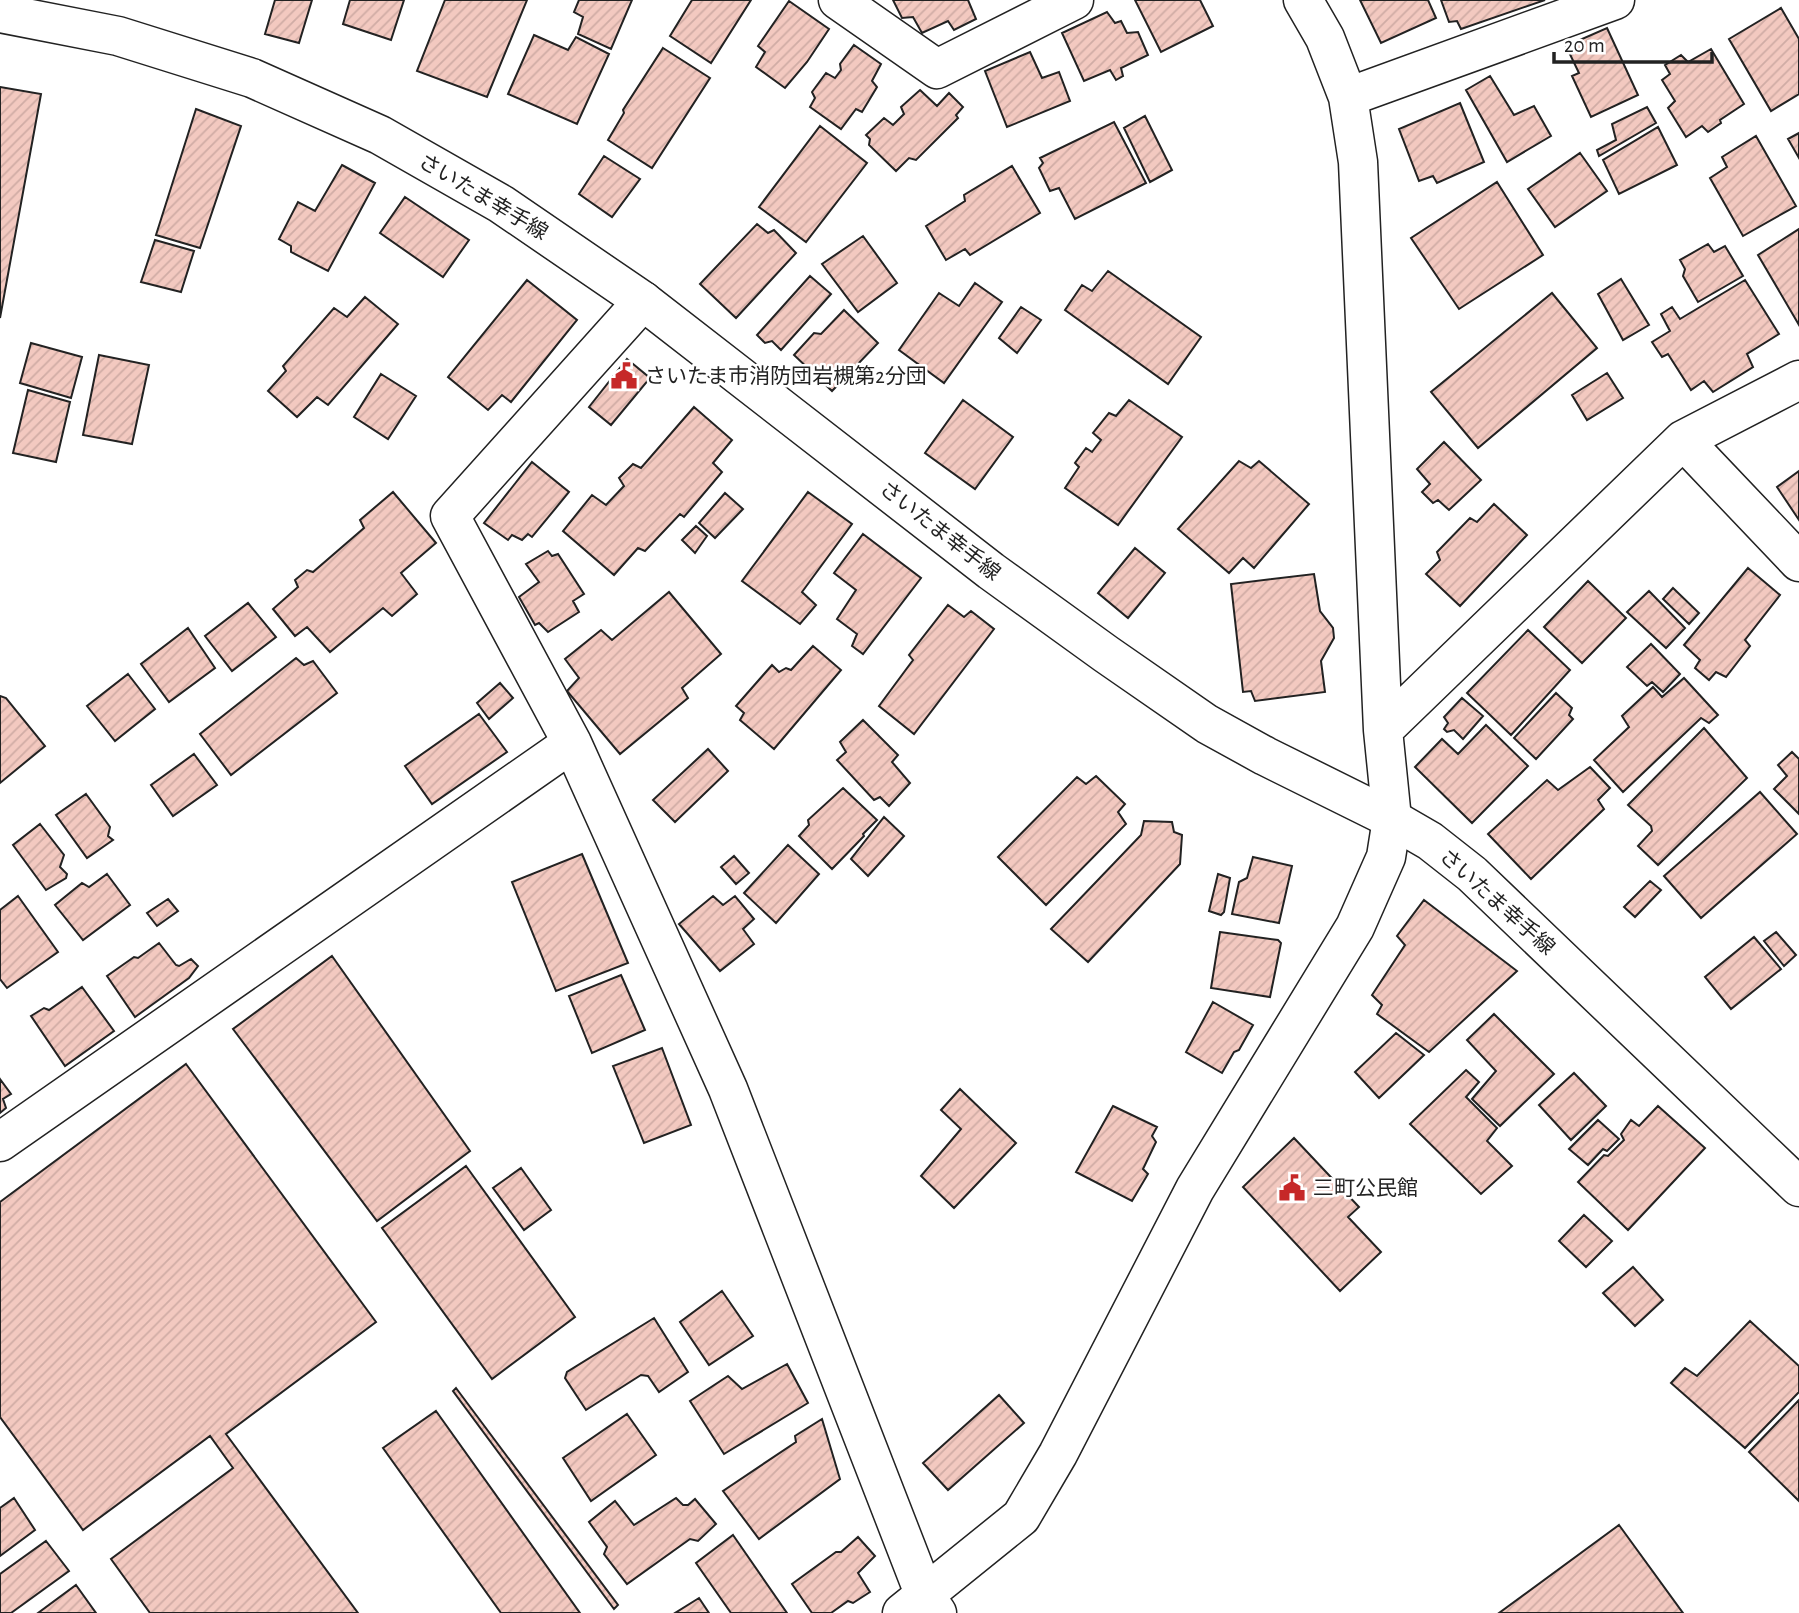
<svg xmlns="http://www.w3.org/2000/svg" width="1799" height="1613" font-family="'Alegreya Sans','Noto Sans JP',sans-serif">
  <defs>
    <pattern id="building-hatch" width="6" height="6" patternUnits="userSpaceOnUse" patternTransform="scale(1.75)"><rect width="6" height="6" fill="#f3c9c0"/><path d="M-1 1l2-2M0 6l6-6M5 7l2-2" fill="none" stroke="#d0aca5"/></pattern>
  </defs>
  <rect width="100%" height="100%" fill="#fff"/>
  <!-- building -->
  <path fill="url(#building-hatch)" stroke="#222" stroke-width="2" d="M275,0H312L299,43L265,34Z
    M350,0H404L391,40L343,24Z
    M445,0H527L487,97L417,71Z
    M579,0H632L611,49L578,34L583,17L574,12Z
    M692,0H751L711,63L670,36Z
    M893,0H968L976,19L954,30L948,21L922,33L913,17L902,18Z
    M1135,0H1200L1213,26L1161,52Z
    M1360,0H1428L1436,18L1381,43Z
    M1441,0H1545L1461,29L1457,21L1449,22Z
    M789,1L829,29L807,62L785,88L756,67L765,52L758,46Z
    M1781,8L1799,39V94L1771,111L1729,39Z
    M1107,12L1115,23L1121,21L1127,33L1138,32L1148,55L1121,68L1123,76L1116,80L1110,70L1084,81L1062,33Z
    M1607,28L1638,95L1591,117L1572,76L1579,73L1566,46Z
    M534,35L568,50L576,37L609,54L577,124L508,94Z
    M854,45L881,64L872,81L877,87L862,112L856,109L841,129L810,107L815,98L812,92L826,73L835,78L841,70L840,64Z
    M663,48L710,78L652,168L608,140L624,113L623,110Z
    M1711,49L1744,104L1720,120L1721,123L1708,132L1702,126L1686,137L1668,108L1675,101L1662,80L1670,74L1665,65L1681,55L1688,62Z
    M1030,52L1042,78L1059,72L1070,101L1007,127L985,71Z
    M1490,76L1514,115L1534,106L1551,136L1507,162L1466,90Z
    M0,87L41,94L0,318Z
    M920,90L937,106L949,93L963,107L956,115L958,118L916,160L909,158L896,171L869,145L870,139L866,135L884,118L893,125L904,114L901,107Z
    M1460,103L1484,162L1437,183L1433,176L1419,181L1399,129Z
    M1647,107L1656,123L1599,156L1597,150L1616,140L1612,124Z
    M196,109L241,126L200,248L156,235Z
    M1145,116L1172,170L1150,182L1124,128Z
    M1114,122L1146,183L1075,219L1059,188L1050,191L1039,168L1043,163L1040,158Z
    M820,126L867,163L806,242L759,207Z
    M1658,127L1677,165L1619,194L1603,160Z
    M1799,133V158L1788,139Z
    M1756,136L1796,206L1743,236L1710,178L1727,167L1722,157Z
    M1580,153L1607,191L1555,227L1528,189Z
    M604,156L640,179L612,217L579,194Z
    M342,165L375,183L328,271L291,252V246L279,239L298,202L315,211Z
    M1012,166L1040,213L970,255L965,249L946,260L926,226L965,201L964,195Z
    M1497,182L1543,255L1459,309L1411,238Z
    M405,197L469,240L443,277L380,233Z
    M757,224L768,233L774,230L796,253L736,318L700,284Z
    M1799,229V325L1758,255Z
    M863,236L897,283L858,312L822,264Z
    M155,240L194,251L181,292L141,282Z
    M1708,244L1714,252L1725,246L1743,276L1698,302L1683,276L1685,269L1680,260Z
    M1108,271L1201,337L1168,384L1065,310L1082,285L1092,291Z
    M810,276L831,294L781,350L772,341L765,343L757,335Z
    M1621,279L1649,325L1623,340L1598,294Z
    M527,280L577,320L511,402L502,395L488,410L448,377Z
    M1745,280L1779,334L1747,354L1753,367L1713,392L1704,381L1691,390L1668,354L1662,357L1652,342L1670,331L1661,314L1672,307L1680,319Z
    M975,283L1002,302L944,383L899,350L939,293L959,306Z
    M1552,293L1597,348L1478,448L1431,392Z
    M365,297L398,324L328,405L317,397L297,417L268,391L286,371L283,366L334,308L347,317Z
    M1021,307L1041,320L1017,353L999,338Z
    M844,310L878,343L832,391L794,355L814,333L821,334Z
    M31,343L82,357L71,398L20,383Z
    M99,355L149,365L132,444L83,435Z
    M627,359L650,378L611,425L589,407Z
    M1607,373L1623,398L1587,420L1572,395Z
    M381,374L416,396L388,439L354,417Z
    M28,390L70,402L56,462L13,453Z
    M963,400L1013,437L975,489L925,453Z
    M1129,400L1182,437L1118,525L1065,488L1079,467L1075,463L1086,448L1092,452L1101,440L1093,433L1109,413L1116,416Z
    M694,407L732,440L713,463L722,472L684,517L680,514L645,551L638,548L614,575L563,531L592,495L606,505L624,486L619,478L633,464L641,468Z
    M1444,442L1481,480L1449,510L1438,500L1433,503L1422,492L1430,484L1417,469Z
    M1239,461L1251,468L1259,461L1309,504L1254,568L1243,558L1229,573L1178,529Z
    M532,462L569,492L532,537L528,534L522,540L512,535L508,540L484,523Z
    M1799,471V520L1777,487Z
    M393,492L436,543L401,573L417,594L392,616L383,608L330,652L307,627L295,636L273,609L298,587L295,580L307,570L313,572L364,528L360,520Z
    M808,492L852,524L802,592L816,605L800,624L742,581Z
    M725,493L743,509L715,538L699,523Z
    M1494,504L1527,535L1460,606L1426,574L1440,560L1437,552L1470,518L1477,522Z
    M696,526L707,536L695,553L682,540Z
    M863,534L921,578L863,654L852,646L857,634L837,619L856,590L834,573Z
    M1135,548L1165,573L1128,618L1098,593Z
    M548,551L552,556L558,554L584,594L573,601L579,612L548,632L539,623L535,625L519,597L539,582L526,564Z
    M1748,568L1780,595L1745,640L1750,646L1726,677L1716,672L1709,680L1695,668L1700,660L1684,645Z
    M1314,574L1320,611L1333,628L1334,638L1321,661L1325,692L1255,701L1251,691L1243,692L1231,584Z
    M1588,581L1626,618L1582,663L1544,627Z
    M1673,588L1699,613L1689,624L1663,599Z
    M1649,591L1685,628L1666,648L1627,612Z
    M669,592L721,654L682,688L688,698L620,754L567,691L579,678L565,659L601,630L612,640Z
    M248,603L276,637L232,671L205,636Z
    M948,605L964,617L971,611L994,629L914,734L879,706L913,660L909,655Z
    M188,628L215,668L169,702L141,664Z
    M1528,630L1570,670L1511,735L1467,693Z
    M1651,644L1680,674L1663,692L1652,682L1647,686L1627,667Z
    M813,646L841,670L774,749L740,720L744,713L736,706L772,665L779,672L786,668L791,670Z
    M296,658L304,665L313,661L337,693L231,775L200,734Z
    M128,674L155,709L115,741L87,706Z
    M1684,678L1718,715L1709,723L1701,718L1623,792L1594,760L1629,727L1622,716L1653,687L1662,697Z
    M500,683L513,698L489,719L477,703Z
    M1556,693L1572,708L1569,715L1573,719L1536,759L1514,738Z
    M0,696L6,698L45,746L0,783Z
    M1462,698L1483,716L1463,739L1454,730L1447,732L1444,729L1448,723L1444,717Z
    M479,714L507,752L432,804L405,766Z
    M863,720L898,755L892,762L910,783L889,806L880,797L874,800L837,760L846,752L840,742Z
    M1486,725L1528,766L1472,823L1415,767L1442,739L1458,754Z
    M1704,728L1747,778L1658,865L1638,846L1652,831L1651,826L1628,805Z
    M708,749L728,771L675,822L653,800Z
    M1792,752L1799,759V814L1774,789L1787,776L1778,765Z
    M194,754L217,785L173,816L151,785Z
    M1590,767L1610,788L1598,800L1604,809L1531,879L1488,834L1547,780L1558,790Z
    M1096,776L1125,804L1118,812L1126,824L1046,905L998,857L1077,777L1086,784Z
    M843,788L877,820L863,834L864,836L832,869L799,836L809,825L808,820Z
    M1760,792L1797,834L1701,918L1664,876Z
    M86,794L110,827L108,836L113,840L87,858L56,815Z
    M884,817L904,836L868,876L851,859Z
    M1144,821L1172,822L1174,832L1182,835L1180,864L1088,962L1051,929L1141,835Z
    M40,824L64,855L60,867L67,874L66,878L46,890L13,845Z
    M788,845L819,874L776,923L744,893Z
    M582,854L628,963L556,991L512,882Z
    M734,856L749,873L736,884L721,867Z
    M1253,857L1292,866L1279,923L1232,914L1239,882L1247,878Z
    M107,874L130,905L83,940L55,905L82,883L89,887Z
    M1218,874L1230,878L1224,912L1221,915L1209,911Z
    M1650,881L1661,890L1635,917L1624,907Z
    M18,896L58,952L7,988L0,979V910Z
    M713,896L723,905L735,896L754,919L743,929L754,944L720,971L679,924Z
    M168,899L178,911L157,926L147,913Z
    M1424,900L1517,971L1429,1052L1377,1014L1382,1005L1372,995L1405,945L1397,936Z
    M1220,932L1278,940L1281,943L1270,997L1211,988Z
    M1776,932L1796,955L1784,966L1764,941Z
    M1754,937L1781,969L1731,1009L1705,977Z
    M159,943L176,965L179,966L191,959L198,966L189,978L135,1017L107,976L134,957L138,958Z
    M332,956L470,1151L377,1221L233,1029Z
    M621,975L645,1030L592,1053L569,996Z
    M82,987L114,1031L65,1066L31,1016L44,1008L49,1010Z
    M1213,1002L1253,1025L1239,1050L1234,1052L1222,1073L1186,1052Z
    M1494,1014L1554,1074L1500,1126L1472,1099L1496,1071L1467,1040Z
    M1396,1033L1424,1055L1379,1098L1355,1072Z
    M662,1048L691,1125L644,1143L613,1066Z
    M186,1064L376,1322L226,1434L358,1613H150L111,1559L233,1468L210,1436L83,1530L0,1417V1202Z
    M1466,1070L1479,1082L1466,1097L1497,1128L1487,1141L1512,1166L1481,1194L1410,1124Z
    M1574,1073L1606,1106L1571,1140L1539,1105Z
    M0,1079L11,1094L3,1099L6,1108L0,1113Z
    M960,1089L1016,1143L954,1208L921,1176L961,1129L941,1110Z
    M1113,1106L1157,1127L1152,1136L1156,1142L1143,1169L1148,1174L1132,1201L1076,1172Z
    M1658,1106L1705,1148L1628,1230L1578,1182L1604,1155L1608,1156L1624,1140L1621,1134L1631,1120L1639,1126Z
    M1598,1120L1619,1139L1607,1151L1603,1149L1588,1165L1569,1149Z
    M1294,1138L1359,1207L1348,1217L1381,1252L1340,1291L1243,1187Z
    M466,1166L575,1317L492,1379L382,1228Z
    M521,1168L551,1210L524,1230L493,1188Z
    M1584,1215L1612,1241L1586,1267L1559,1241Z
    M1633,1267L1663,1300L1635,1326L1603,1293Z
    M722,1291L753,1336L709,1365L680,1322Z
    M654,1318L688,1372L659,1392L648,1376L641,1375L586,1410L565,1378L567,1372Z
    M1750,1321L1799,1366V1392L1745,1448L1671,1383L1685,1368L1697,1376Z
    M787,1364L808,1403L724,1454L690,1401L728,1376L742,1389Z
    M456,1388L618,1605L614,1609L453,1391Z
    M999,1395L1024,1423L948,1490L923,1463Z
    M1799,1400V1501L1749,1452Z
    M436,1411L580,1613H501L383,1448Z
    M627,1414L656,1455L591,1501L563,1458Z
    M822,1419L840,1479L759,1539L723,1491L796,1442L795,1436Z
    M14,1498L35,1530L0,1556V1508Z
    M676,1498L683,1505H688L695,1499L716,1524L698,1541L690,1539L627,1584L604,1554L607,1547L589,1522L615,1501L634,1525Z
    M1619,1525L1683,1613H1499Z
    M733,1535L787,1613H731L696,1563Z
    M858,1537L875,1556L858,1573L870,1592L853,1603L848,1601L831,1613H812L792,1584L836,1552H841Z
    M46,1541L69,1571L11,1613H0V1574Z
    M76,1585L96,1613H38Z
    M699,1598L709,1613H675Z"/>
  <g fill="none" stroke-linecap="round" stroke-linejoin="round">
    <!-- minor casing -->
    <g stroke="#222" stroke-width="41">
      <path id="minor" d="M838,0L937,69L1074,0
        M1348,97L1615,0
        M643,301L450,516L572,743L728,1089L925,1596L937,1613
        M1683,440L1799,562
        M1383,730L1683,440L1799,380
        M0,1142L572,743
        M902,1613L1021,1517L1058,1454L1195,1189L1355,927L1386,857L1392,819L1383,730L1358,162L1348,97L1325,38L1303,0"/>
    </g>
    <!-- major casing -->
    <g stroke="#222" stroke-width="41">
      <path id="major" d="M0,13L118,36L252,78L380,135L501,204L643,301L991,571L1106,654L1207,724L1265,756L1392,819L1430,841L1472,874L1799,1187"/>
    </g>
    <!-- minor -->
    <use href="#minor" stroke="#fff" stroke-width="38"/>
    <!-- major -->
    <use href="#major" stroke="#fff" stroke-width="38"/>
  </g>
  <!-- icons -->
  <defs>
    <g id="civic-bare" transform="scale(2.1)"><path d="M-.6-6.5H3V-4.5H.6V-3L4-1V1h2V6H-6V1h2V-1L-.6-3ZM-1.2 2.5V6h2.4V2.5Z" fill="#c62828" stroke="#fff" stroke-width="2.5" paint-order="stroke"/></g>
  </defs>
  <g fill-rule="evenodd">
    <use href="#civic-bare" x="624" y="376"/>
    <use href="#civic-bare" x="1292" y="1188"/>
  </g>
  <g text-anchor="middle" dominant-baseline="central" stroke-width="5" stroke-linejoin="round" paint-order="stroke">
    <!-- street labels -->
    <g font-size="21" fill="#222" stroke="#fff">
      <text transform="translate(483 197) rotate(31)">さいたま幸手線</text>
      <text transform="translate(940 531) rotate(38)">さいたま幸手線</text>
      <text transform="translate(1497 902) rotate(42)">さいたま幸手線</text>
    </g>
    <!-- poi labels -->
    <g font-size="21" fill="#222" stroke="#fff" text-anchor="start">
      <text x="645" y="376">さいたま市消防団岩槻第2分団</text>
      <text x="1313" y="1188">三町公民館</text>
    </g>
  </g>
  <!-- scale -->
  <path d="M1554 52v10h158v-10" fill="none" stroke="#222222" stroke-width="3.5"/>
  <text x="1564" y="52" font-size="21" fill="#222222" stroke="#ffffff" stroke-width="5" paint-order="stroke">20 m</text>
</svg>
